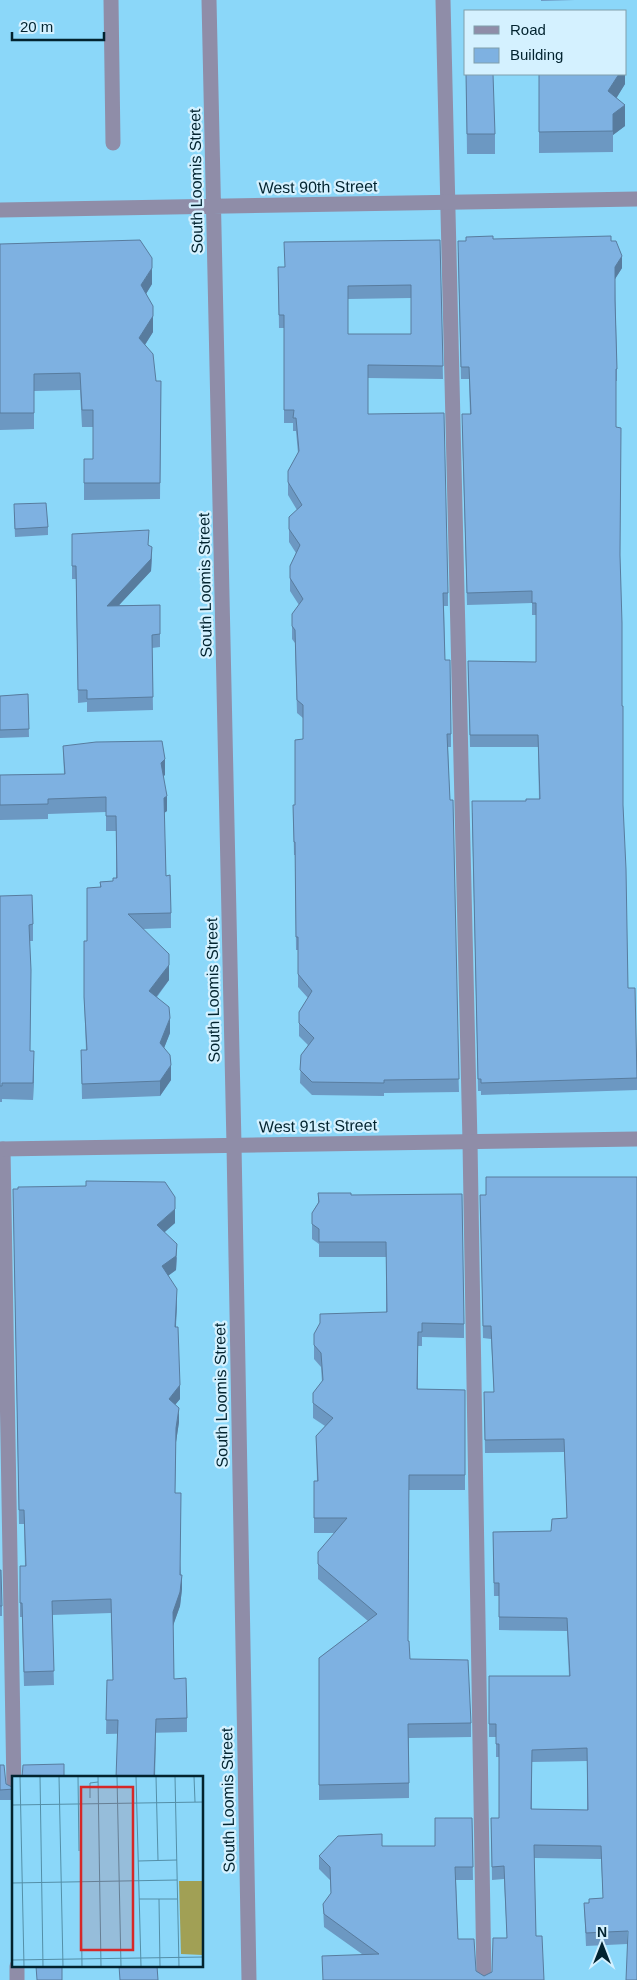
<svg xmlns="http://www.w3.org/2000/svg" width="637" height="1980" font-family="Helvetica,sans-serif">
  <rect width="100%" height="100%" fill="#8bd7f9"/>
  <g fill="none" stroke-linecap="round" stroke-linejoin="round">
    <!-- lane -->
    <path stroke="#8f8da8" stroke-width="15" d="M111,0L113,143
      M443,0L470,1142L484,1980
      M3,1149L14,1789
      M17,1966V1980"/>
    <!-- street -->
    <path stroke="#8f8da8" stroke-width="15" d="M209,0L234,1145L249,1980
      M0,210L637,199
      M0,1149L637,1139"/>
  </g>
  <!-- wall -->
  <path fill="#6c98c2" fill-rule="evenodd" d="M541,0H575L541,1Z
    M466,74L495,134V154H467Z
    M539,74H625V84L616,98L625,126L613,135V152L539,153Z
    M493,239L611,241L622,268L615,279L617,369V381H616V427L620,559L623,806L628,988L637,1056V1090L481,1095V1091H478L472,813L526,801L539,799L538,747H470L468,661L536,662V615H532V603L467,605L462,426L470,414L469,379H461L458,253Z
    M440,240L443,379L368,378V414L448,593V606H444L445,660L451,734V747H448L459,1092L384,1093V1096L312,1095L300,1083L301,1055L308,1045L299,1036V1012L308,998L298,987V950H296L295,855H294L293,805H295L303,739V718L297,713L295,643L292,639V614L299,605L290,591V566L296,553L289,542V517L297,510L288,495V471L298,453L296,431H293V423H284V328H279L278,267H285ZM411,298V334H348V299Z
    M0,244L152,284L146,294L153,332L145,345L156,381H161L160,499L84,500V459H93V427H82L80,390L34,391V429L0,430Z
    M14,512L48,527V535L15,537Z
    M72,534L149,545L152,560L151,571L119,605H160V647L152,648L153,710L87,712V702L78,703L76,579H72Z
    M28,694L29,737L0,738V696Z
    M63,746L165,775L163,776L167,811L164,813L166,876L171,913V928L143,929L169,980L157,997L170,1033L164,1048L171,1080L160,1096L82,1099L81,1050H86L84,997L87,941L100,887V882L113,881L116,878V831H106V812L48,814V819L0,820V775L64,774Z
    M0,896L33,924V941H30V1051L34,1068L33,1100L2,1099V1102H0Z
    M486,1177H637L627,1944L586,1946L584,1903H589V1899L603,1898L601,1859L534,1858L536,1936L544,1980H322L362,1954L324,1927L323,1904L331,1894L330,1880L319,1869V1856L382,1846H435L472,1818L473,1880H456L458,1939L476,1971L484,1976L492,1972L507,1938L504,1879L492,1880L491,1818H499V1757H496V1737H489V1676H569L567,1631L499,1630V1596H494L493,1532L551,1531L567,1518L564,1452L485,1453L484,1392H494L491,1339L483,1338L480,1195H486ZM587,1761V1810L532,1809V1762Z
    M13,1189L175,1223L164,1232L177,1258L176,1270L168,1276L177,1302L176,1327L180,1399L175,1405L179,1422L176,1442L175,1493L181,1575L182,1589L180,1606L173,1625L174,1679L187,1718V1732L106,1734L107,1680H113L111,1613L52,1615L54,1685L24,1686L22,1617H20V1566H25L24,1524H19Z
    M318,1193L351,1195L464,1324V1338L422,1337V1346H418V1389L465,1390V1490H409L408,1641L410,1659L471,1723V1737L409,1738V1798L319,1800V1658L368,1621L318,1579V1552L335,1533H314V1481H317L316,1436L325,1426L313,1418V1393L322,1382L321,1367L314,1359V1334L386,1312V1257H319V1244L312,1239V1213L318,1203Z
    M0,1570L2,1606V1616H0Z
    M0,1765L6,1784L14,1788V1800H0Z"/>
  <!-- shaded-wall -->
  <path fill="#587c9e" d="M619,74H625V84L608,112V91Z
    M625,105V126L613,135V114Z
    M622,256V268L615,279V267Z
    M152,268V284L141,302V285Z
    M153,316V332L139,354V338Z
    M152,547L151,571L107,618V606Z
    M165,759V775L161,778V763Z
    M167,796V811L164,813V798Z
    M169,965V980L149,1006V991Z
    M170,1018V1033L160,1058V1043Z
    M34,1051V1068L33,1100V1083Z
    M171,1065V1080L160,1096V1081Z
    M175,1209V1223L157,1239V1225Z
    M177,1244L176,1270L162,1280V1266Z
    M177,1289V1302L175,1341V1327Z
    M180,1385V1399L169,1412V1399Z
    M179,1408V1422L176,1442V1428Z
    M182,1575V1589L180,1606L173,1626V1612Z
    M156,1719L155,1778H154Z"/>
  <!-- building -->
  <path fill="#7eb1e1" stroke="#587c9e" fill-rule="evenodd" d="M466,74H493L495,134H467Z
    M539,74H619L608,91L625,105L613,114V131L539,132Z
    M493,236V239L611,236V241H616L622,256L615,267V300L617,369H616V427L621,428L620,555L622,623V706H623V805L626,869L628,988H635L637,1078L481,1083V1079H478L472,801H526V799H540L538,735H470L468,661L536,662V603H532V591L467,593L462,414H471L469,367H461L458,241H466V237Z
    M140,240L152,258V268L141,285L153,306V316L139,338L153,354L156,381H161L160,483H84V459H93V410H82L80,373L34,374V413H0V244Z
    M440,240L443,366L368,365V414L444,413L448,593H443L445,660H450L451,734H447L450,800H453L459,1079L384,1080V1083L312,1082L300,1070L301,1055L314,1038L299,1023V1012L312,991L298,974V937H296L295,842H294L293,805H295V740L303,739V705L297,700L295,630L292,626V614L303,599L290,578V566L300,545L289,529V517L302,505L288,482V471L299,451L296,418H293L294,410H284V315H279L278,267H285L284,242ZM411,285V334H348V286Z
    M46,503L48,527L15,529L14,504Z
    M149,530L148,545L152,547L151,559L107,606L160,605V634L152,635L153,697L87,699V690H78L76,566H72V534Z
    M28,694L29,729L0,730V696Z
    M162,741L165,759L161,763L167,796L164,798L166,876L170,875L171,913L128,914L169,954V965L149,991L169,1007L170,1018L160,1043L170,1055L171,1065L160,1081L82,1084L81,1050H87L84,997V941H87V888L101,887L100,882L113,881V878H117L116,816H106V797L48,799V804L0,805V775L65,774L63,746L96,742Z
    M32,895L33,924L29,925L31,970L30,1051H34L33,1083H2V1086H0V896Z
    M486,1177H637V1980H626L628,1931L586,1933L584,1903H589V1899L603,1898L601,1846L534,1845L536,1936H542L544,1980H323L322,1956L379,1954L324,1914L323,1904L331,1893L330,1867L319,1856L338,1836L382,1834V1846H435V1818H472L473,1867H455L458,1939H474L476,1971L484,1976L492,1972L493,1938H507L504,1866L492,1867L491,1818H499V1744H496V1724H489V1676H570L567,1618L499,1617V1583H494L493,1532L551,1531L552,1519L567,1518L564,1439L485,1440L484,1392H494L491,1326H483L480,1195H486ZM587,1748L588,1810L531,1809L532,1750Z
    M86,1181L165,1182L175,1197V1209L157,1225L177,1244L176,1256L162,1266L177,1289L175,1327H178L180,1385L169,1399L179,1408L176,1428L175,1493H181L180,1575H182L180,1592L173,1612L174,1679L186,1678L187,1718L156,1719L154,1778H116L118,1720H106L107,1680H113L111,1599L52,1601L54,1671L24,1672L22,1603H20V1566H26L24,1510H19L13,1189H18V1187L86,1186Z
    M318,1193H351V1195L462,1194L464,1324L422,1323V1332H418L417,1389L465,1390V1475H409L408,1641H409L410,1659L468,1660L471,1723L408,1724L409,1783L319,1785V1658L377,1614L318,1564V1552L347,1518H314V1481H318L316,1436L333,1418L313,1403V1393L323,1380L321,1353L314,1345V1334L320,1323V1314L387,1312L386,1242H319V1229L312,1224V1213L319,1202Z
    M0,1570H1L2,1606H0Z
    M64,1764V1778H22L23,1765Z
    M0,1765H4L6,1784L14,1788V1789L0,1790Z
    M36,1966H62V1980H37Z
    M119,1966H157L158,1980H120Z"/>
  <g text-anchor="middle" dominant-baseline="central" stroke-width="4.5" stroke-linejoin="round" paint-order="stroke">
    <!-- street labels -->
    <g font-size="16" fill="#02232f" stroke="#d4f1ff">
      <text transform="translate(196 181) rotate(-91)">South Loomis Street</text>
      <text transform="translate(318 187) rotate(-1)">West 90th Street</text>
      <text transform="translate(205 585) rotate(-91)">South Loomis Street</text>
      <text transform="translate(213 990) rotate(-91)">South Loomis Street</text>
      <text transform="translate(318 1126) rotate(-1)">West 91st Street</text>
      <text transform="translate(221 1395) rotate(-91)">South Loomis Street</text>
      <text transform="translate(228 1800) rotate(-91)">South Loomis Street</text>
    </g>
  </g>
  <!-- overview -->
  <g transform="translate(12 1776)">
    <rect width="191" height="191" fill="#8bd7f9"/>
    <path d="M167,105H191V179L169,178Z" fill="#a1a055"/>
    <path fill="none" stroke="#548fa8" stroke-width="1" d="M8,0L12,191M28,0L31,191M47,0L51,191M66,0L67,75M86,0L89,191M105,0L109,191M124,0L129,191M144,0L146,84M163,0L167,191M182,0L183,26M78,22V7L86,6M0,29L192,26M126,85L165,84M69,105L70,191M0,107L165,104M127,123H165M147,123L148,191M0,184L192,181"/>
    <path fill="#d62828" fill-opacity="0.15" stroke="#d62828" stroke-width="2.5" d="M69,11H121V174H69Z"/>
    <rect width="191" height="191" fill="none" stroke="#02232f" stroke-width="2.5"/>
  </g>
  <!-- legend -->
  <rect x="464" y="10" width="162" height="65" fill="#d4f1ff" stroke="#809fac"/>
  <rect x="474" y="26" width="25" height="8" fill="#8f8da8" stroke="#809fac"/>
  <text x="510" y="35" font-size="15" fill="#02232f">Road</text>
  <rect x="474" y="48" width="25" height="15" fill="#7eb1e1" stroke="#809fac"/>
  <text x="510" y="60" font-size="15" fill="#02232f">Building</text>
  <!-- north arrow -->
  <g transform="translate(602 1945)" stroke="#d4f1ff" stroke-width="4" paint-order="stroke">
  <path d="M0-4L9 19L0 12L-9 19Z" fill="#02232f"/>
  <text y="-8" font-size="14" font-weight="bold" text-anchor="middle" fill="#02232f">N</text>
  </g>
  <!-- scale -->
  <path d="M12 32v8h92v-8" fill="none" stroke="#02232f" stroke-width="2.5"/>
  <text x="20" y="32" font-size="15" fill="#02232f" stroke="#d4f1ff" stroke-width="4" paint-order="stroke">20 m</text>
</svg>
